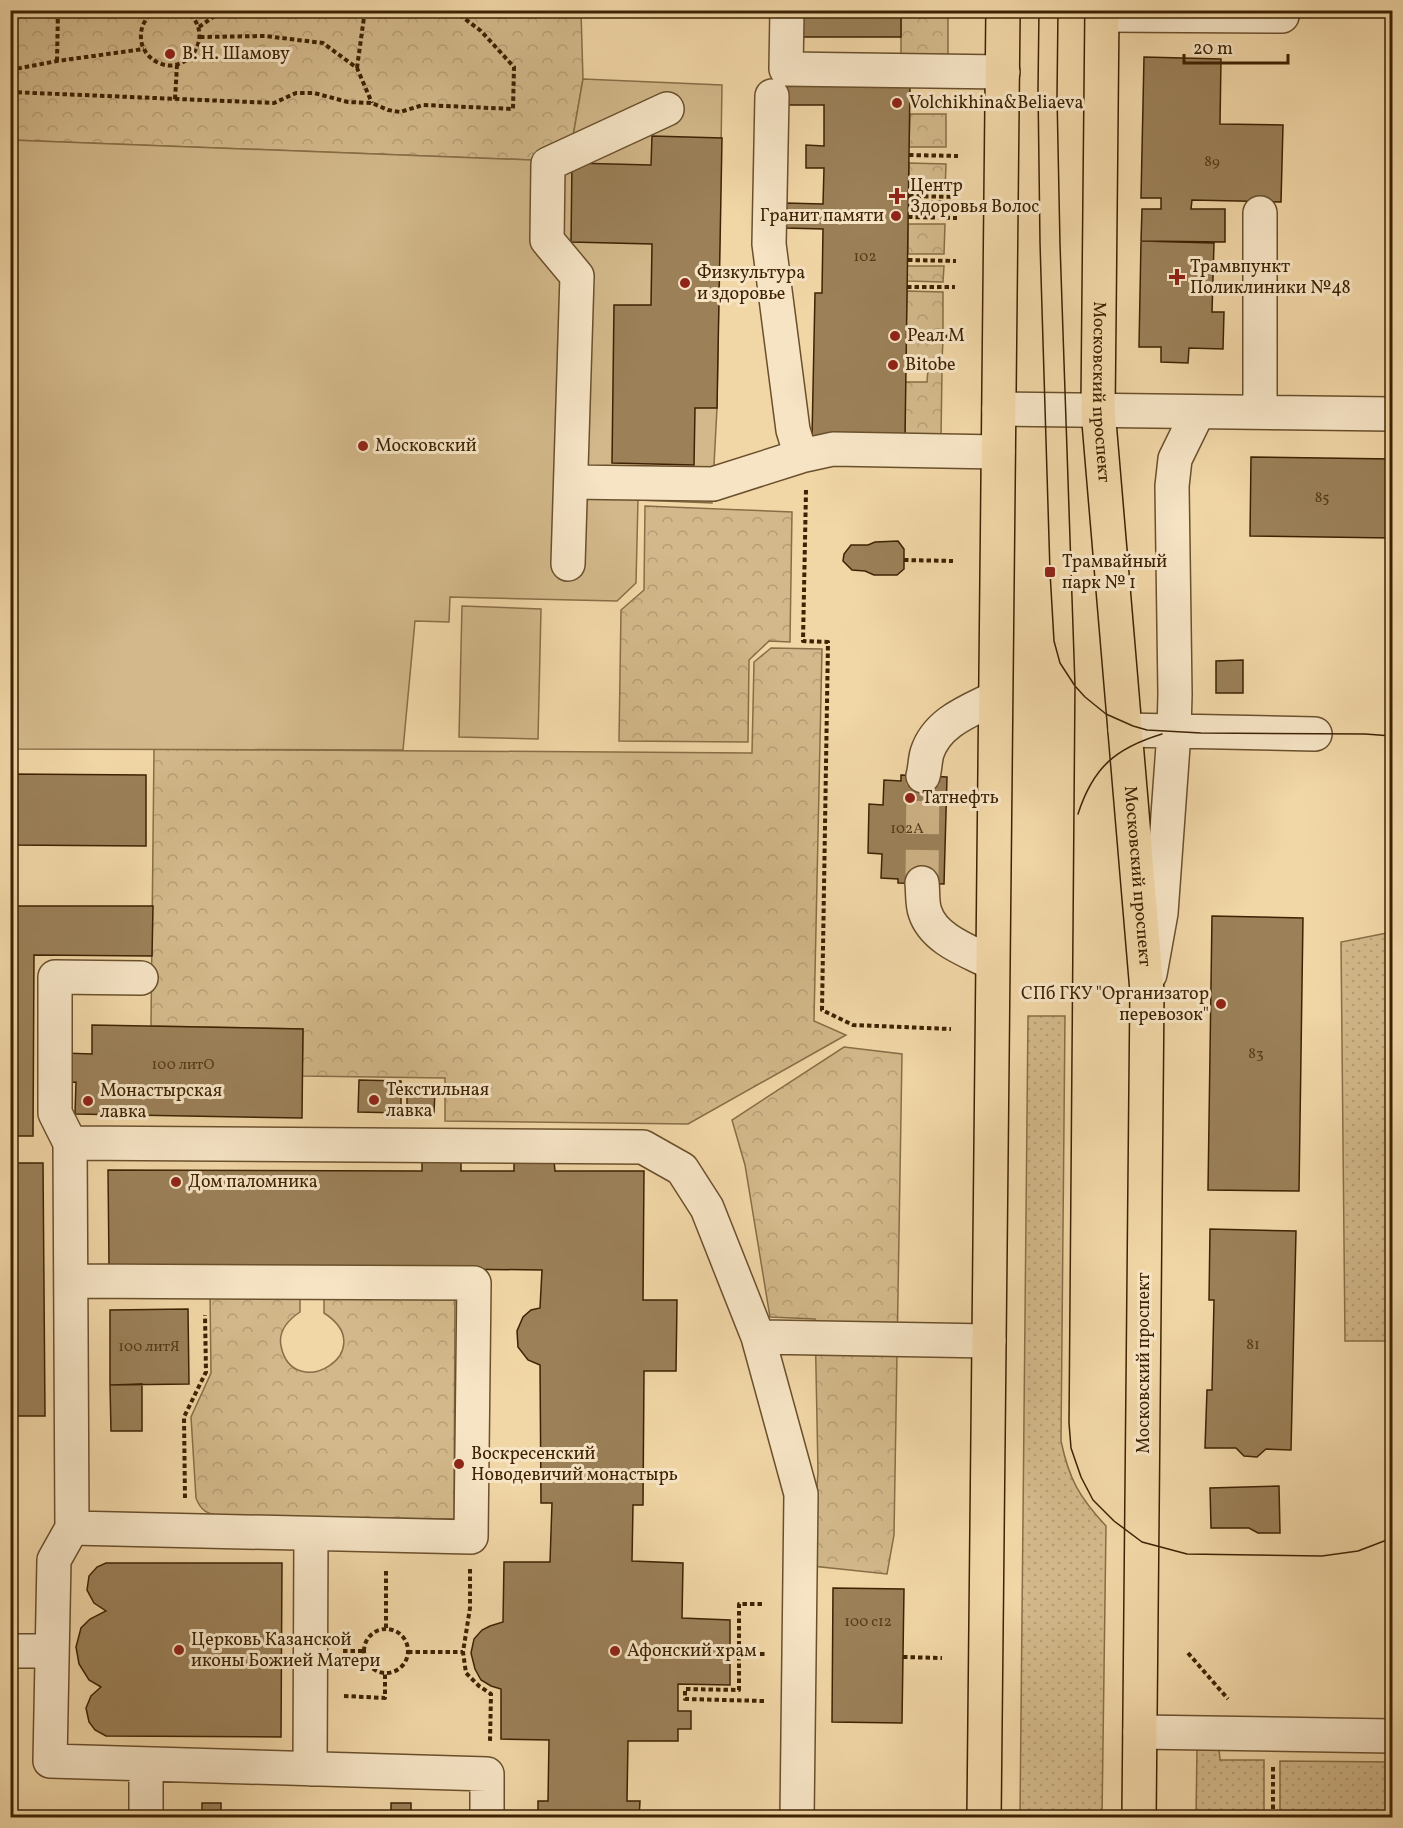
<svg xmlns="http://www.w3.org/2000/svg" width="1403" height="1828" font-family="Vollkorn,serif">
  <defs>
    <pattern id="grass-dots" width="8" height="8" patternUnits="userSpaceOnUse" patternTransform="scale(1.5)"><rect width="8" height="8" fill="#d2b88a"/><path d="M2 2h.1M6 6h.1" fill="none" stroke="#b59e75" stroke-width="1.8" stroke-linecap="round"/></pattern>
    <pattern id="forest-crowns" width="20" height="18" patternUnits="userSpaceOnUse" patternTransform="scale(1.5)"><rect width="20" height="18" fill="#d2b88a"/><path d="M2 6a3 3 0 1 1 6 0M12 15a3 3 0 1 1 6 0" fill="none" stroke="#b59e75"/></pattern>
  </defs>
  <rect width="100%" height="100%" fill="#f1d6a6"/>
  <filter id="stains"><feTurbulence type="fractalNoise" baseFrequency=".00333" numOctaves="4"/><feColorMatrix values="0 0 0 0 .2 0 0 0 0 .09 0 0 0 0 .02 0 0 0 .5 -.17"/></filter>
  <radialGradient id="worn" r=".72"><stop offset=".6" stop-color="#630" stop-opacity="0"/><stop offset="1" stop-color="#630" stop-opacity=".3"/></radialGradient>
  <!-- grass -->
  <path fill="url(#grass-dots)" stroke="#886e46" stroke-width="1.5" d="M1392,932V1341H1345L1341,942Z
    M1028,1016H1065L1061,1441C1069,1479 1079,1497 1106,1526L1102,1817H1020Z
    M1197,1748L1219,1749L1220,1760H1264V1817L1196,1818Z
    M1280,1761L1392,1762V1817H1280Z"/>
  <!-- forest -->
  <path fill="url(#forest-crowns)" stroke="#886e46" stroke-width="1.5" d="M11,11H581L583,79L572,142L531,160L11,140Z
    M901,11H948V64H901Z
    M910,114H946V147H909Z
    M909,163L946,164L945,193L909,192Z
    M909,201H945V212H909Z
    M908,224H945L944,254H908Z
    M907,266H944L943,282L907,281Z
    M907,291L943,292V332H906Z
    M906,340H943L942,360L906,359Z
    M928,369L942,370L941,439L905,438V382H927Z
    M645,506L792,512L790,642L769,641L749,660L748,742L619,741L621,610L644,590Z
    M771,648L822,649L814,1021L846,1035L688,1124L445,1121V1078L302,1076L303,1029L151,1026L154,749L752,753L754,662Z
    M844,1047L902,1054L894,1535L887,1574L812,1566L818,1472L815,1319L770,1317L745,1165L732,1120Z
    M210,1293H300V1312C288,1320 278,1331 281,1346C293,1405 383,1351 324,1313V1293L455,1294L454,1519L221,1516C207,1514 201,1511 196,1498L191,1417L211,1373Z"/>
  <!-- garden -->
  <path fill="#d2b88a" stroke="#886e46" stroke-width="1.5" d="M583,79L722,85L717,408L712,503L638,500L636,583L617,601L450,597L449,622L415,621L403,750L11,749V140L531,160L572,142Z
    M462,606L541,609L538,739L459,737Z"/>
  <!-- building -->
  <path fill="#9b8058" stroke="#3d2303" stroke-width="1.5" d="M801,10H901V37H801Z
    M1144,57L1221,59L1220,124L1283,125L1281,202L1192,200L1191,209H1225V242L1141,241L1142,209H1161V198H1141Z
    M787,81L910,83L905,438L812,437L815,293H822L823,229L785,228L786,203L823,204L824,168H806V145L824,146V105H787Z
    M652,136L722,138L717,408H695L694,465L612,463L614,305H651L652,244L571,242L572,163L651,165Z
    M1141,241L1214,243L1212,312H1224L1223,349L1189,348L1188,363L1161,362V347H1139Z
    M1251,457L1392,459V538L1250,536Z
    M898,541L904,549V569L897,575H874L865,571L852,570L843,561L844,554L851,545H868L875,542Z
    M1243,660V693H1216V661Z
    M10,774L146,775V846L10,845Z
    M901,775L947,777L944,884L898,883V879L881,878L882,854L868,853L869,804L883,805L884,780L901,781Z
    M10,906H153L152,956L34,955L33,1136H10Z
    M1212,916L1303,918L1299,1191L1208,1190Z
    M92,1025L303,1029L302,1118L75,1114L76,1082L63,1083V1053L92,1054Z
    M359,1080L401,1081V1113L358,1112Z
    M407,1089L435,1090L434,1113H407Z
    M422,1160H461V1171H514V1161H554L555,1171H644L643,1300H677L676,1371H644L643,1505H633L632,1561L683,1563L682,1618L730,1620V1685L678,1684V1711H691V1729H678V1741H628L627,1801H640L639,1818H538V1801H548L549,1740L501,1739V1689L491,1686L481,1680L475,1669L471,1653L474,1639L482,1630L490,1626L503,1622L504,1562H550L552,1503H541L540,1365L528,1360L518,1347L517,1331L523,1317L531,1310L540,1308L542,1270L109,1265L108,1170L422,1171Z
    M10,1163H43L45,1416H10Z
    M1210,1229L1296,1231L1291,1450L1266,1449L1257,1457L1244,1456L1236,1448H1205L1207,1390H1212L1214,1300H1209Z
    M188,1309L189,1384L110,1385V1310Z
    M142,1384V1431H111L110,1385Z
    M1279,1486L1280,1533H1258L1249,1528H1211L1210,1488Z
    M106,1563H282L281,1737L106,1736L95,1730L89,1722L86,1708L91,1696L101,1687L89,1680L79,1664L76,1647L81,1628L90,1619L106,1611L94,1603L87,1590L89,1576L97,1567Z
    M833,1588L904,1589L902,1723L832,1722Z
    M202,1803H221V1812L391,1814V1803H411V1818H202Z
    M10,1816H114V1818H10Z"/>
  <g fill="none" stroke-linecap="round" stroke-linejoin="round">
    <!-- minor-tunnel -->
    <path stroke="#cdb285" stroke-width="33" stroke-dasharray="33 16" stroke-linecap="butt" d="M922,883L923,776"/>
    <!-- minor casing -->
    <g stroke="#6a502c" stroke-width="36">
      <path id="minor" d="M787,10L786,69L1003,72
        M1102,15L1282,16
        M772,96L769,244L793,430L801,456
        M1260,213V412
        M999,409L1392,414
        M571,482L713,484L801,456L833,449L998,452
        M568,564L577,276L547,240L548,164L667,109
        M1125,730L1315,734
        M923,776C925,769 925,760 927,753C937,722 969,711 995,698
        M922,883C923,892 922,904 925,912C934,940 969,951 992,963
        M1150,974L1161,913L1174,732L1175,694L1172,486L1175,459L1198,412
        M70,1143L55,1113V977L141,978
        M71,1281L474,1283L471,1537L72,1528
        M758,1337L989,1341
        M10,1651H52
        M1140,1732L1392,1736
        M310,1769L311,1534
        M146,1818V1764
        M487,1818V1774L50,1761L54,1560L72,1528L70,1143L643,1147L682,1169L707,1208L758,1337L801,1494L797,1818"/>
    </g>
    <!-- major casing -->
    <g stroke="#3d2303" stroke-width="36">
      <g id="major">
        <path id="s1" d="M1102,10L1098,410L1147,991L1139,1818"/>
        <path d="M984,1818L1003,10"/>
      </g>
    </g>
    <!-- path -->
    <path stroke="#3d2303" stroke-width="4" stroke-dasharray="4.5 3" stroke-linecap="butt" d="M156,10C146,16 140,27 141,38C141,45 145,53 151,58C182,84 221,36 185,10
      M199,27L223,10
      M200,37L265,36L323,43L357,68L372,103
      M57,61L58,10
      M357,68L365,10
      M10,70L57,61L144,49
      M10,92L274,103L296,93H314L348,102L372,103L388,110L400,112L423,105L513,109L514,67L481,31L453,10
      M175,99L177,65
      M909,155L958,156
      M909,196L957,197
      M908,217L957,218
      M908,260L956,261
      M907,287H955
      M906,336L955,337
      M906,365L954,366
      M806,490L803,641L828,642L822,1010L853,1025L951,1029
      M904,560L953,561
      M185,1498L184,1417L206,1372L205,1315
      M470,1569V1608L463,1652L466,1673L479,1686L491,1694L490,1741
      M386,1628V1569
      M364 1651a22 22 0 1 1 44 0a22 22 0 1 1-44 0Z
      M343,1651H363
      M408,1652H463
      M1188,1653L1228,1699
      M730,1654H766
      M903,1657L942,1658
      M344,1696L385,1698V1673
      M764,1701L685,1699V1689L739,1690V1604H765
      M1273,1767V1818"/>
    <!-- minor -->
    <use href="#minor" stroke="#f6e4c5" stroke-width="33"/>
    <!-- major -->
    <use href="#major" stroke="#f1d6a6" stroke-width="33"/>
    <!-- tram -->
    <path stroke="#3d2303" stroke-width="1.5" d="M1039,10L1038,89L1040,243L1050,572L1054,641L1060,663L1075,686L1085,697L1106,714L1133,726L1147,730L1201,733L1365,734L1392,736
      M1058,10L1057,96L1060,244L1075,686L1069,1423L1071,1448L1081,1477L1093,1500L1114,1521L1142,1542L1187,1554L1322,1556L1358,1551L1392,1538
      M1078,814C1093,767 1116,748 1162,734"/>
  </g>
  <!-- markers -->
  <g fill="#8f2418" stroke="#f6e4c5" stroke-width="2">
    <circle cx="170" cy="54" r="6"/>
    <circle cx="897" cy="103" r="6"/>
    <path d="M894 187h6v6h6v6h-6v6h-6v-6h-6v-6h6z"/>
    <circle cx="896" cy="216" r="6"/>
    <path d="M1174 268h6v6h6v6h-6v6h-6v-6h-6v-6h6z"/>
    <circle cx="685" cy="283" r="6"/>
    <circle cx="895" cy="336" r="6"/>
    <circle cx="893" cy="365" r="6"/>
    <circle cx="363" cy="446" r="6"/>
    <rect x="1044" y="566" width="12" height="12" rx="3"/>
    <circle cx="910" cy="798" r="6"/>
    <circle cx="1221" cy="1004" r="6"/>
    <circle cx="374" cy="1100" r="6"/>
    <circle cx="88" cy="1101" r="6"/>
    <circle cx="176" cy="1182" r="6"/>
    <circle cx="459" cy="1464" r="6"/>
    <circle cx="179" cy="1650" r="6"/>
    <circle cx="615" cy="1651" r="6"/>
  </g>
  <g text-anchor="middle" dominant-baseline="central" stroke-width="6" stroke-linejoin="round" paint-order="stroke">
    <!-- number labels -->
    <g font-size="15" fill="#543a18">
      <text x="1212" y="162">89</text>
      <text x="865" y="257">102</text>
      <text x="1322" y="498">85</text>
      <text x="907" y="829">102А</text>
      <text x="1256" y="1054">83</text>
      <text x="183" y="1065">100 литО</text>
      <text x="1253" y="1345">81</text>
      <text x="149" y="1347">100 литЯ</text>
      <text x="868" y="1622">100 с12</text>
    </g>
    <!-- poi labels -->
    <g font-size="18" fill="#3d2303" stroke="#f6e4c5" text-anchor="start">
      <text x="182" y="54">В. Н. Шамову</text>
      <text x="909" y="103">Volchikhina&amp;Beliaeva</text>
      <text x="910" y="186">Центр<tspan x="910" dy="21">Здоровья Волос</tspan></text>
      <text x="884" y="216" text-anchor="end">Гранит памяти</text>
      <text x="1190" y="267">Трамвпункт<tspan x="1190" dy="21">Поликлиники №48</tspan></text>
      <text x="697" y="273">Физкультура<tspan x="697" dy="21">и здоровье</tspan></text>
      <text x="907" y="336">Реал М</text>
      <text x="905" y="365">Bitobe</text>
      <text x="375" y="446">Московский</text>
      <text x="1062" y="562">Трамвайный<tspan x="1062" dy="21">парк № 1</tspan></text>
      <text x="922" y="798">Татнефть</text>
      <text x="1209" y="994" text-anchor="end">СПб ГКУ "Организатор<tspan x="1209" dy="21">перевозок"</tspan></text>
      <text x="386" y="1090">Текстильная<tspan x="386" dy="21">лавка</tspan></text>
      <text x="100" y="1091">Монастырская<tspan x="100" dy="21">лавка</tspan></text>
      <text x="188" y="1182">Дом паломника</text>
      <text x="471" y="1454">Воскресенский<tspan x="471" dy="21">Новодевичий монастырь</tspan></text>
      <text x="191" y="1640">Церковь Казанской<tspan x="191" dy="21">иконы Божией Матери</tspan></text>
      <text x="627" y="1651">Афонский храм</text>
    </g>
    <!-- street labels -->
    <g font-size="18" fill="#3d2303" stroke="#f6e4c5">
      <text stroke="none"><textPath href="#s1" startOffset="382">Московский проспект</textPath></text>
      <text stroke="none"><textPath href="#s1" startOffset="868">Московский проспект</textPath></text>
      <text transform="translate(1144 1363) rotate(-90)">Московский проспект</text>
    </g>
  </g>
  <!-- margin -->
  <rect width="1403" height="1828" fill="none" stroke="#f1d6a6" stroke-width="36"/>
  <rect x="12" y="12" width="1379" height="1804" fill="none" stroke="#3d2303" stroke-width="3"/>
  <rect x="18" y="18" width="1367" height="1792" fill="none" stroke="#3d2303" stroke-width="1.5"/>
  <!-- scale -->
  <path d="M1184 54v9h104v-9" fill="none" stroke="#3d2303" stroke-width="3"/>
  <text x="1193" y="54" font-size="18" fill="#3d2303" stroke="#f6e4c5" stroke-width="4.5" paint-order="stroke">20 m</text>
  <rect width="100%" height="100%" filter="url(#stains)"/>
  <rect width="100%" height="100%" fill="url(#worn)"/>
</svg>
